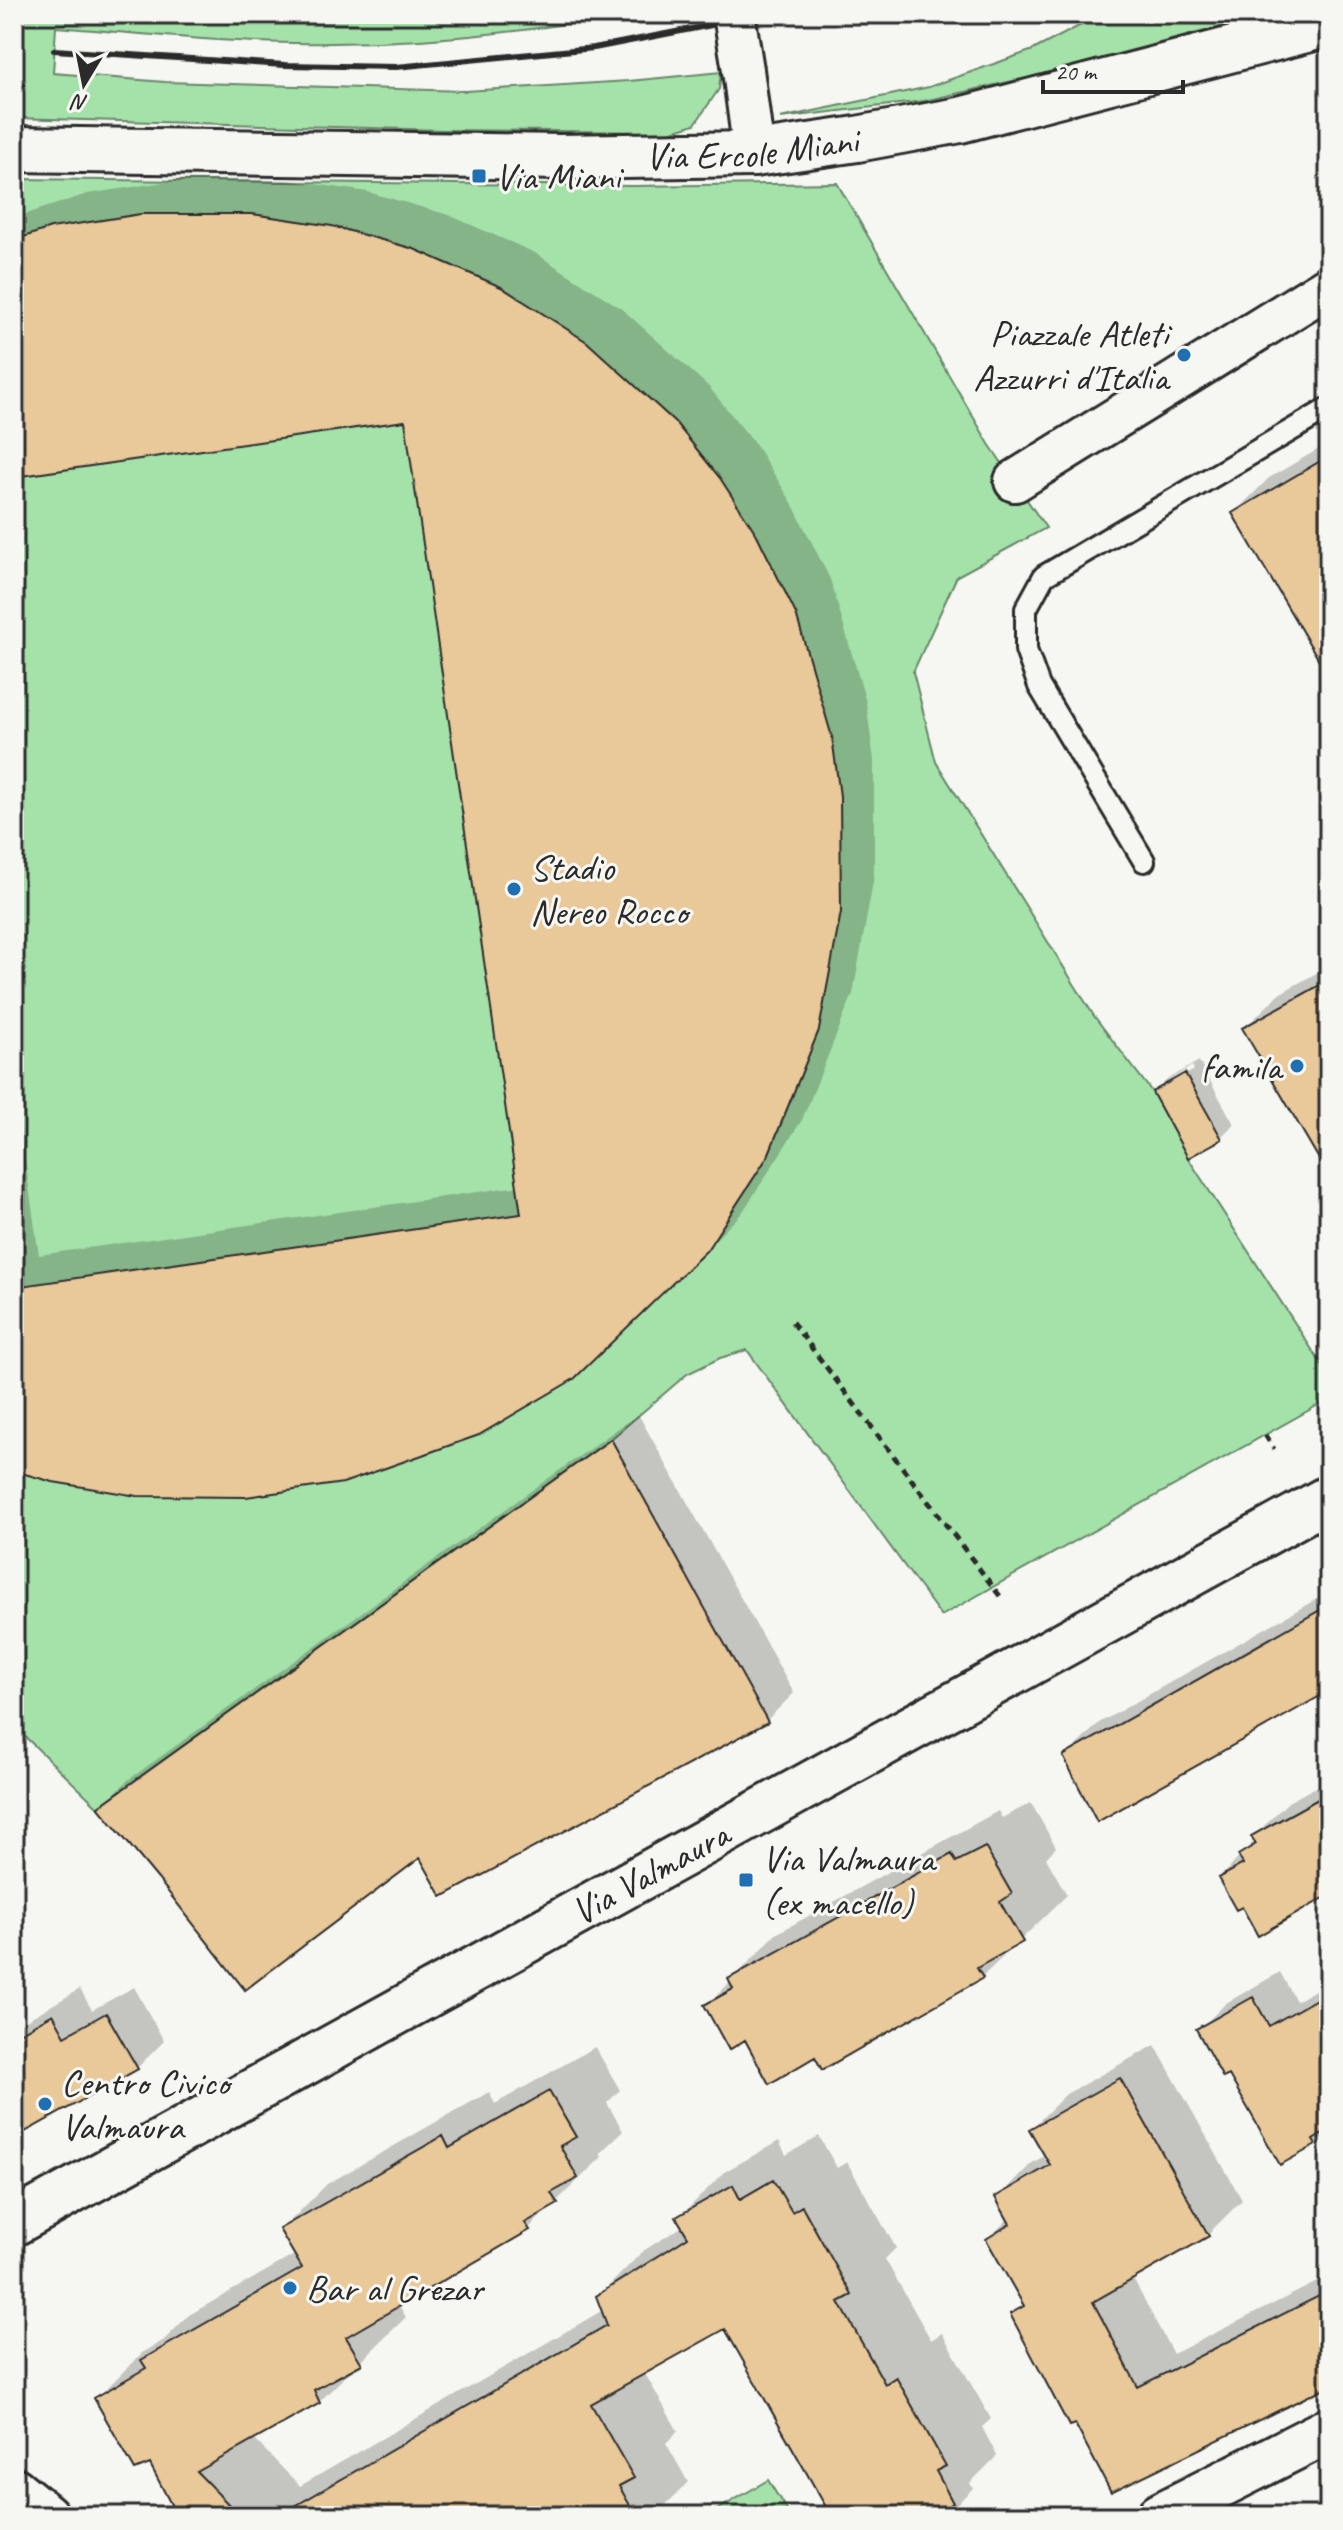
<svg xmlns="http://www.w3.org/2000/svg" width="1343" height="2530" font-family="Caveat,sans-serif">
  <rect width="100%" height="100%" fill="#f6f6f2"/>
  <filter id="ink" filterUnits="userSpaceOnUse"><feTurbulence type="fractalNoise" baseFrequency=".0125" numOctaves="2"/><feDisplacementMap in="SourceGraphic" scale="16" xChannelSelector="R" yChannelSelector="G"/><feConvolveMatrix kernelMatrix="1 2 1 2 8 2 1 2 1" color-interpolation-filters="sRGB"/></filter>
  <g filter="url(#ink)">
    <!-- green -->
    <path fill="#a5e2aa" stroke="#68866a" stroke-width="2" d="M14,14H622C514,35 403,45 294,43C214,42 135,33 56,27L53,73L165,82L465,91L629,81L721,72L719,89L695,124L669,132L443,130L14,118Z
      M1102,14H1269L1031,77L924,101L780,118L929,87L1033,50Z
      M14,179L633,186L837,183L989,444L1046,528L957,576L913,672L936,762L1094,1016L1152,1092L1188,1158L1329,1376V1399L941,1616L747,1350L720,1358L687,1374L611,1439L98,1807L14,1726Z
      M768,2480L790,2516H707Z"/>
    <!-- shadow -->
    <path fill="#0003" fill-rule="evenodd" d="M177,180H288L368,192L449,215L535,253L621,308L709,387L755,444L791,501L830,579L866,702L874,760V876L853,994L802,1120L742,1213L706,1249L14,1469V1084L39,1255L519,1186L407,419L14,475V218L87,194Z
      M1329,443V673L1234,513L1269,478Z
      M1329,966V1172L1245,1028L1279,994Z
      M1199,1061L1234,1124L1220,1138L1154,1092L1168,1079ZM1192,1066L1194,1070L1168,1085V1081Z
      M638,1414L794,1693L767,1720L420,1855L101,1807L128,1780Z
      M1329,1592V1689L1065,1757L1099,1723Z
      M1329,1780V1893L1242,1904L1220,1878L1256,1839L1254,1836L1288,1802Z
      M1031,1803L1056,1847L1046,1858L1067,1895L982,1977L816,2055L746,2038L707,2006L776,1934L998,1811L1002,1818Z
      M1280,1972L1296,2001L1329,1982V2135L1281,2162L1230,2072L1199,2030L1226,2003Z
      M134,1987L164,2041L137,2068L14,2136V2027L80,1989L92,2010Z
      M1155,2045L1242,2200L1207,2235L1132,2277L1173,2354L1329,2276V2383L1076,2422L1013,2315L1024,2303L988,2239L1009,2218L998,2198L1032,2163L1046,2155L1031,2129L1066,2094Z
      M595,2047L620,2090L607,2103L623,2131L600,2153L602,2157L529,2228L398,2304L406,2317L319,2402L253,2438L300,2486L603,2310L598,2297L643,2251L683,2226L679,2218L724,2172L779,2141L786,2155L819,2136L837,2168L847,2162L896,2248L885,2259L931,2340L942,2333L991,2419L982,2427L997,2456L970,2483L973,2488L945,2516H833L725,2326L644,2372L678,2431L666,2443L688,2482L655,2516H179L150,2461L96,2399L142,2353L164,2340L189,2315L296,2254L282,2229L327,2184L489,2092L495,2104Z
      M1329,2505V2516H1308Z"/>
    <!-- building -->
    <path fill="#e9c89a" stroke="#2b2b2b" stroke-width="2" d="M141,214H252L332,226L414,249L501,287L587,342L675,422L720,478L757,535L796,614L832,737L840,796L841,912L819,1030L768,1156L707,1250L574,1379L479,1435L343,1483L246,1497L137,1496L53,1482L14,1471V1287L521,1214L405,421L14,477V240L51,228Z
      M1329,456V677L1232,513Z
      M1329,980V1176L1242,1028Z
      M1185,1073L1222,1139L1188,1158L1152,1092Z
      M611,1439L768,1722L442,1897L420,1858L245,1990L158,1879L98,1807Z
      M1329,1605V1691L1097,1822L1063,1756Z
      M1329,1793V1895L1258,1936L1242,1907L1236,1910L1218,1878L1243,1864L1238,1855L1256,1844L1251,1836Z
      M985,1847L1012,1894L1000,1902L1023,1942L977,1968L983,1978L822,2070L815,2057L769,2084L745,2040L729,2050L704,2005L733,1989L728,1979L952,1854L956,1862Z
      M1329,1992V2130L1313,2140L1316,2145L1280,2165L1229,2075L1223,2078L1196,2029L1253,1997L1269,2026Z
      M106,2013L138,2069L14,2138V2036L53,2014L65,2036Z
      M1120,2078L1209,2236L1093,2302L1138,2387L1329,2291V2386L1111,2492L1075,2424L1069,2426L1010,2314L1024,2306L986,2239L1010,2224L995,2197L1050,2165L1029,2129Z
      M549,2091L576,2137L560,2146L578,2178L551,2193L558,2204L525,2223L530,2230L346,2337L362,2364L314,2390L320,2403L197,2472L240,2516H177L150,2464L135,2470L94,2398L146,2368L141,2360L302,2268L279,2229L443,2136L449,2148Z
      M773,2180L792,2212L802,2206L852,2295L839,2302L885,2384L896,2377L946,2466L936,2471L953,2503L931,2516H831L725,2329L591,2404L634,2478L619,2486L636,2516H278L607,2325L596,2296L688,2237L676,2217L733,2185L740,2199Z"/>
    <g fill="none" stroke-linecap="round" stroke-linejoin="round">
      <!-- lane casing -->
      <g stroke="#2b2b2b" stroke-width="26">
        <path id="lane" d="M1144,861L1039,686L1026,650V609L1044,576L1329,408"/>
      </g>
      <!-- street casing -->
      <g stroke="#2b2b2b" stroke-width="46">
        <path id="street" d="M743,70L754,154
          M1015,481L1329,286"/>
      </g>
      <!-- secondary casing -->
      <g stroke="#2b2b2b" stroke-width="50">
        <g id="secondary">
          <path id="s1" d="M14,149L560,157L754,154L857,139L960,120L1329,24"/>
          <path d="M14,2490L46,2516"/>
          <path d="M1159,2516L1329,2430"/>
        </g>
      </g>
      <!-- primary casing -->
      <g stroke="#2b2b2b" stroke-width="50">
        <g id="primary">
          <path id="s2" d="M14,2223L1329,1498"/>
        </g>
      </g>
      <!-- path -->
      <path stroke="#2b2b2b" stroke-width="5" stroke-dasharray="8 6" stroke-linecap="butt" d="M792,1322L1003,1600
        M1265,1435L1274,1449"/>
      <!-- lane -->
      <use href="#lane" stroke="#f6f6f2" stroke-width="20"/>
      <!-- street -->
      <use href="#street" stroke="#f6f6f2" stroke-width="40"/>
      <!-- secondary -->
      <use href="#secondary" stroke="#f6f6f2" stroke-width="44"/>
      <!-- primary -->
      <use href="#primary" stroke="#f6f6f2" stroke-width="44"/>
      <!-- rail -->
      <path stroke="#2b2b2b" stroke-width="6" d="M54,50L285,65L396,67L594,48L768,14"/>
      <!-- street-bridge casing -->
      <g stroke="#2b2b2b" stroke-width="46" stroke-linecap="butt">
        <path id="street-bridge" d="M734,14L743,70"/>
      </g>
      <!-- street-bridge -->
      <use href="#street-bridge" stroke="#f6f6f2" stroke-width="40"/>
    </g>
  </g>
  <!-- markers -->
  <g fill="#1f6fb2" stroke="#f6f6f2" stroke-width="3">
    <rect x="471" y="168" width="16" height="16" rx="4"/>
    <circle cx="1184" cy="355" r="8"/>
    <circle cx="514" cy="889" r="8"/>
    <circle cx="1297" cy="1066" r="8"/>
    <rect x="738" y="1872" width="16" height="16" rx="4"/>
    <circle cx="45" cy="2104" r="8"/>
    <circle cx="290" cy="2288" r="8"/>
  </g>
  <g text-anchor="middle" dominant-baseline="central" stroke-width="6" stroke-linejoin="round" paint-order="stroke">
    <!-- street labels -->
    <g font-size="38" fill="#2b2b2b" stroke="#f6f6f2">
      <text stroke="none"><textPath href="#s1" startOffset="738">Via Ercole Miani</textPath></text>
      <text stroke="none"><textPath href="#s2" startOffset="726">Via Valmaura</textPath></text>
    </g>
    <!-- poi labels -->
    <g font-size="38" fill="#2b2b2b" stroke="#f6f6f2" text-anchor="start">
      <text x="495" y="176">Via Miani</text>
      <text x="1168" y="333" text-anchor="end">Piazzale Atleti<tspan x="1168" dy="44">Azzurri d'Italia</tspan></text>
      <text x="530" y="867">Stadio<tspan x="530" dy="44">Nereo Rocco</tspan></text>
      <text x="1281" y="1066" text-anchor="end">famila</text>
      <text x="762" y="1858">Via Valmaura<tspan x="762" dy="44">(ex macello)</tspan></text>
      <text x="61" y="2082">Centro Civico<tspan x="61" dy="44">Valmaura</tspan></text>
      <text x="306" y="2288">Bar al Grezar</text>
    </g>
  </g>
  <!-- margin -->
  <rect width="1343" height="2530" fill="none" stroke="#f6f6f2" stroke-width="48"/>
  <rect x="24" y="24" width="1295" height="2482" fill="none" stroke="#2b2b2b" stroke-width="3" filter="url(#ink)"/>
  <!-- north arrow -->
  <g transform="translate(84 84) rotate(190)" stroke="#f6f6f2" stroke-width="6" paint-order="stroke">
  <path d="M0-6L14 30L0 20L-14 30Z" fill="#2b2b2b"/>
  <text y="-12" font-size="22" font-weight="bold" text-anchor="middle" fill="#2b2b2b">N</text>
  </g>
  <!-- scale -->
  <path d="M1043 80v12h140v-12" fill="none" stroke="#2b2b2b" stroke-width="4"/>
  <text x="1055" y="80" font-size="24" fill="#2b2b2b" stroke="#f6f6f2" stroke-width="6" paint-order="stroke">20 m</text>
</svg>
